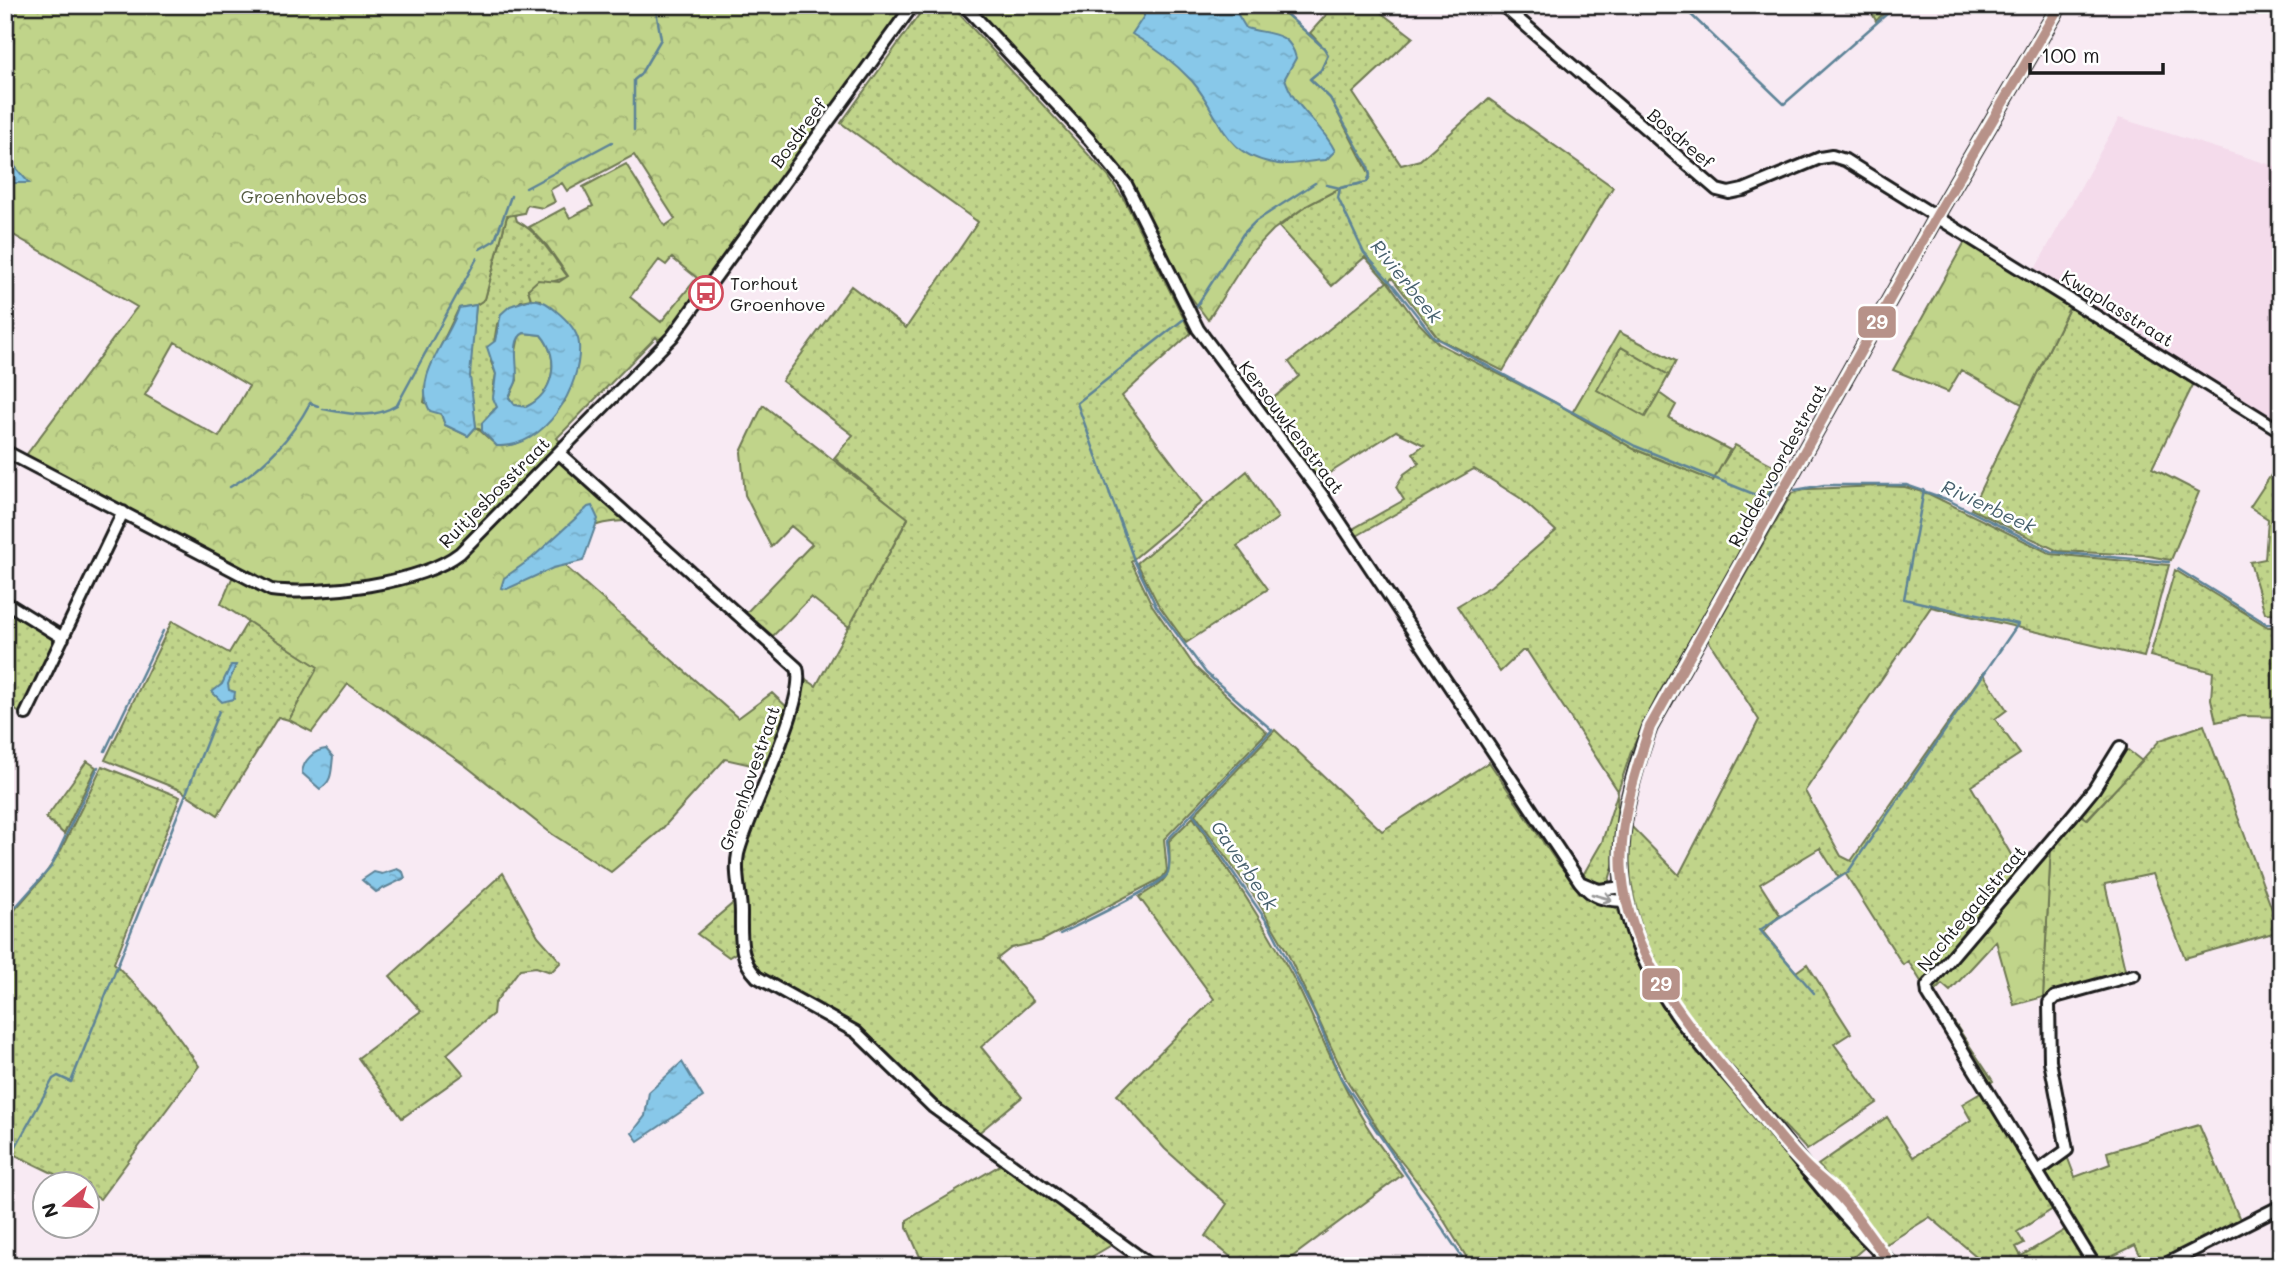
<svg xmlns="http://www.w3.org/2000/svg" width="2286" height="1271" font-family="Mali,sans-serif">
  <defs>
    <pattern id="grass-dots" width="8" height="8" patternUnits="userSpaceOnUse" patternTransform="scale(1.75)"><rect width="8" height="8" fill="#c0d48a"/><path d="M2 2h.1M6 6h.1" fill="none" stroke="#a4b576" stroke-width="1.8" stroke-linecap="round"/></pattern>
    <pattern id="forest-crowns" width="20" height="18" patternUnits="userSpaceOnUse" patternTransform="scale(1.75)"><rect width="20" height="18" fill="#c0d48a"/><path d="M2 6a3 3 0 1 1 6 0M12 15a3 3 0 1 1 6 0" fill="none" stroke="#a4b576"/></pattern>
    <pattern id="water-ripples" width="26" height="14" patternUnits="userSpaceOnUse" patternTransform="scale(1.75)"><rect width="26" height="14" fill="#88c8e9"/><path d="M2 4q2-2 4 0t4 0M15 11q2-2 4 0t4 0" fill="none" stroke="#75abc7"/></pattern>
  </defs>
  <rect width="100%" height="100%" fill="#f8eaf3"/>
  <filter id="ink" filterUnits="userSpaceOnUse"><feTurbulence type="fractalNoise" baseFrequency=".0143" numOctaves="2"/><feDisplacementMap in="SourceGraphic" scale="14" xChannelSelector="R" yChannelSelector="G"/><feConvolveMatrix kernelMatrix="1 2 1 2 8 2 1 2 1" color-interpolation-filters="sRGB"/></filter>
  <g filter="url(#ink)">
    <!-- built -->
    <path fill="#f4dbeb" d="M2119,118L2281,168V423L2034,271Z"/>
    <!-- grass -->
    <path fill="url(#grass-dots)" stroke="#6e7853" stroke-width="2" d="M926,5H951L1108,176L1125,201L1191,333L1122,396L1202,502L1131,561L1152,605L1195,667L1267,732L1164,839L1167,871L1162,878L1041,941L1011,948L997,959L1033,1001L981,1047L1022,1097L976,1135C921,1092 876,1038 817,1002C796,990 763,982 749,961C741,948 741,861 746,845L807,680L816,686L908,519L834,458L853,435L782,381L851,286L906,328L978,222L841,123Z
      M1335,5H1371L1413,37L1353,93L1401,165L1420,160L1489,99L1613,187L1503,371L1439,339L1392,278L1388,282L1414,318L1439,344L1554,402L1634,449L1712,480L1735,445L1786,472L1658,695L1632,749L1618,791L1614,863L1608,884L1596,887L1583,875L1602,842L1618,791L1527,651H1522L1500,672L1457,606L1491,586L1556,531L1520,498L1474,469L1355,537L1351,530L1404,500L1396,487L1404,474L1419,463L1413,453L1424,445L1396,431L1317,481L1263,407L1299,376L1289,362L1387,282L1365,257L1332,286L1279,227L1306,206L1340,188L1367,182L1370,175L1330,98L1310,79L1326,62L1324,48L1310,33Z
      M1868,5H1892L1876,21Z
      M515,214L517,221C541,234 552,256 568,277L528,289L531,299L521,301L497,324L491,362L496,374L493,390L497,407L482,423V431L476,427L469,376L476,305L485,299L507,216Z
      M2070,306L2194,383L2152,468L2199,492L2171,560L2143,555L2058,551L1971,509Z
      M1621,347L1669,375L1645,418L1596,390Z
      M2281,460V614L2265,613L2250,562L2265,559L2268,519L2250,507Z
      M1247,471L1278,518L1237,546L1268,589L1186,643L1158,604L1137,563Z
      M1879,486L1905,487L1929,494L2051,554L2169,565L2144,657L1931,607L1805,791L1841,856L1851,861L1983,673L2007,710L1995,719L2020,754L1971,786L2020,870L1922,983L1908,961L1903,965L1845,873L1838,877L1820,848L1760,884L1780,915L1763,932L1796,972L1807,964L1851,1033L1834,1044L1877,1103L1807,1150C1716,1052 1620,970 1629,824L1679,875L1759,720L1708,640L1792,493L1809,489Z
      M2175,570L2268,627H2281V717L2243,716L2216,722L2211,699L2213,672L2150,656Z
      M5,606L60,640L23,715L5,703Z
      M172,621L229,653L248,621L319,667L289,720L278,717L218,815L180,790L105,760Z
      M2204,725L2280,931L2185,958L2153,874L2105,884L2126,974L2043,997L2051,845L2080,814L2088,819L2160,740Z
      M1275,730L1382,831L1489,762L1556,861L1583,895L1617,908L1635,951L1632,954L1672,1019L1837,1218L1865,1247L1843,1266H1472L1430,1198L1388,1145L1346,1079L1286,950L1257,900L1195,814Z
      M87,761L96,767L64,834L46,818Z
      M102,766L180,797L114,963L157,1008L199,1066L100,1199L88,1192V1184L73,1183L5,1150V921L41,880L60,852Z
      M1193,817C1230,873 1269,929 1299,989C1333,1059 1351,1113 1402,1175L1280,1266H1242L1205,1236L1227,1204L1165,1149L1117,1095L1214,999L1139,897C1170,878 1171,878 1169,841Z
      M503,873L538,936L561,962L551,972L536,967L520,969L494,1004L493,1014L447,1054L464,1074L402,1118L358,1058L421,1011L390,976Z
      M738,899L739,951L729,957L697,934Z
      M1984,1091L2056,1207L2017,1232L2024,1243L2016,1247L2021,1256L2070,1227L2092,1266H1988L1930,1217L1885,1245L1857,1208L1818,1165L1887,1117L1913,1157L1971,1120L1962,1104Z
      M2199,1125L2241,1222L2154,1266H2146L2135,1245L2099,1263L2045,1173L2067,1156L2075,1177L2110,1164L2107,1152Z
      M1002,1164L1051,1201L1115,1243L1076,1266H924L907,1227V1220Z"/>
    <!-- forest -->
    <path fill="url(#forest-crowns)" stroke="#6e7853" stroke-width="2" fill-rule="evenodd" d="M5,5H908L668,334L661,342L656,337L557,438L562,444L554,452L628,521C589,522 579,529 566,567L738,718L772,693L788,708L765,768L725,759L661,830L611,872L552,834L466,766L348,684L312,732L289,720L318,667L221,604L233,576L24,458L137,307L5,230ZM634,155L675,219L665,226L626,164L583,187L593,206L570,218L564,208L529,227L547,246L568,276L559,282L538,280L528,289L531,299L541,300L565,401C545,422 529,448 497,446L476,427L468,436L445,425L441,414L424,402L431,366L459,308L476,305L485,299L507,216L524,213L527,205L543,208L555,202L550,190L562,183L567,191ZM672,258L697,278L661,322L630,297L659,260L666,265ZM175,342L249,386L219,437L145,395Z
      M971,5H1276L1324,48L1328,55L1321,70L1310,79L1330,98L1370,175L1367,182L1340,188L1306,206L1273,230L1250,254L1208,320L1185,289L1141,200L1120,167Z
      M1967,238L2070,306L2022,404L1961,370L1948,392L1893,370Z
      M1619,332L1676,361L1669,375L1621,347L1597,390L1645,417L1659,393L1676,405L1669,418L1730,450L1713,481L1634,449L1572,413Z
      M524,333L541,335C561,358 554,394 526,407L515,405L509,398L517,380L514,361L519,336Z
      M763,405L908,518L849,627L811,597L773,636L746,613L812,544L791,526L771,547L745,495L741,452Z
      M2124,747L2142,761L2087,819L2080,814Z
      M2051,845L2043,997L2014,1005L1996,941L1950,991L1942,984L1934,992L1993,1081L1986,1086L1926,991Z"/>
    <!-- water -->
    <path fill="url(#water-ripples)" stroke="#5d8397" stroke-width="2" fill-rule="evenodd" d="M1144,5H1232L1246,28C1269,35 1289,30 1296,58L1285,78C1293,108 1322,123 1335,151L1326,160C1313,160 1289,166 1278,164C1220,155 1223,117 1192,81C1175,63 1153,46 1132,34L1144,16Z
      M5,155L29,183H12L5,171Z
      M531,299C542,300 547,303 555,310C565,318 578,331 579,344C582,387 545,449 497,446L482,431V423L497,407L493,398L496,374L487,347L495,341L501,314L510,306ZM524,333L541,335C561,358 554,394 526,407L515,405L509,398C510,392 514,388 516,382C520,370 509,340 524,333Z
      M476,305L470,376L476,427L468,436L445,425L441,414L430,411C411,377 450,339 459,308Z
      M592,506L598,519L583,561L553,568L507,589L501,588L504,578L532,558L588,507Z
      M231,665H236L228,684L229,690L235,692L234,699L222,702L212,692L222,684Z
      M326,749L333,757C331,771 333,781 320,789L302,773C303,761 314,750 326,749Z
      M397,869L403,872L405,878L376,892L362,880L374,872L382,874Z
      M682,1062L703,1097L638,1141L632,1133L645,1116L649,1092Z"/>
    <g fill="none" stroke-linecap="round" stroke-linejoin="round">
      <!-- stream -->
      <path stroke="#5d8397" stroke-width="2.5" d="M1276,5L1324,48L1328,55L1321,70L1310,79L1330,98L1368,166L1370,175L1367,182L1340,188L1338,198L1364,253L1393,285L1434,337L1635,446L1766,499L1778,479
        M1681,5L1784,104L1897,5
        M634,130V80L640,75L661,39L655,5
        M1327,185L1340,188
        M526,188L612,142
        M480,249L495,240L511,196
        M1196,307L1243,234L1256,221L1315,183
        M323,409C351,414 372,420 397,405L477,258
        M230,487C264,468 292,437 310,403L318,406
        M1795,490L1824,485H1906L1946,499L2052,552L2169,562
        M2178,569L2267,624H2281
        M105,751L163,631
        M1193,814L1270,926L1318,1021L1341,1078L1468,1266
        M5,919L51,867L98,767
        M1060,934C1077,925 1164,885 1168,873C1171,863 1168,850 1167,840L1272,730L1206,673L1156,606L1134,560L1077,403L1184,319
        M1814,993L1760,930L1848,872L2018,624L1904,599L1924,490
        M15,1148L53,1079L58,1076L71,1082L219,711"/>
      <!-- minor casing -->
      <g stroke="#1c1c1c" stroke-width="16">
        <path id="minor" d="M964,5L1089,139L1126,184L1198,329L1322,495L1580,882
          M1502,5L1717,190L1729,193L1743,190L1820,158L1832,156L1845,160L2281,431
          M5,451L271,590C320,596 420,584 460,553L672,337L913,5
          M559,453L797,668C808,700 747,814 738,854C734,873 741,894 741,913C741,937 739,959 757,977L856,1032L933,1107L1152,1266
          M5,602L63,638
          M26,714L123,512
          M1623,887L1599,890L1580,882C1593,899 1604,900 1625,901
          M2038,1171L2067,1150L2050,1061L2049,1003L2055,997L2134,975
          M2095,1266L1928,994L1927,986L2071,817L2094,789L2120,747
          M2162,1266L2281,1206"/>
      </g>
      <!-- tertiary casing -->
      <g stroke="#1c1c1c" stroke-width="18">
        <path id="tertiary" d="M1893,1266C1875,1246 1856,1228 1839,1208C1807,1170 1776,1131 1745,1093C1724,1069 1701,1046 1682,1021C1607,918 1608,843 1650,727L1937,215L2060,5"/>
      </g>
      <!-- minor -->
      <use href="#minor" stroke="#fff" stroke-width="10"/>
      <!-- tertiary -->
      <use href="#tertiary" stroke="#fff" stroke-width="12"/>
      <!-- bus-1 casing -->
      <g stroke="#fff" stroke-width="16">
        <path id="bus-1" d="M1893,1266C1875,1244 1860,1219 1841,1198C1830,1186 1817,1177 1806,1166C1782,1142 1762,1114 1740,1088C1687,1024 1630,960 1622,873C1618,823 1635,773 1650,727L1937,215L2060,5"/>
      </g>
      <!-- bus-1 -->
      <use href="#bus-1" stroke="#b79289" stroke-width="10"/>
    </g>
    <!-- one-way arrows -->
    <defs><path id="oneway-shaft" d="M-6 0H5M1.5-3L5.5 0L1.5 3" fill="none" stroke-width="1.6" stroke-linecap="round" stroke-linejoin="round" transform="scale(1.75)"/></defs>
    <use stroke="#999" href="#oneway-shaft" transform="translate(1602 897) rotate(16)"/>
  </g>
  <!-- icons -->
  <defs>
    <g id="bus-ring" transform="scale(1.75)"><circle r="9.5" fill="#fff" stroke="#d1495b" stroke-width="1.5"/><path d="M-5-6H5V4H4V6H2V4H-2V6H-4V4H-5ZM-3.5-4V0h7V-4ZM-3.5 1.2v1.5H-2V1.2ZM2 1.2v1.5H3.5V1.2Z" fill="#d1495b"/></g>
  </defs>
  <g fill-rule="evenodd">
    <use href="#bus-ring" x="706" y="293"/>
  </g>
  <g text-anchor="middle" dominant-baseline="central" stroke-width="5" stroke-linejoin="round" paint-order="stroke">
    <!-- street labels -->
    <g font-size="18" fill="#1c1c1c" stroke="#fff">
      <text transform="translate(798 133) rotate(-54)">Bosdreef</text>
      <text transform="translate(1681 138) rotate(41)">Bosdreef</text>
      <text transform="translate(2118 308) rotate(32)">Kwaplasstraat</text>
      <text transform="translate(1292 427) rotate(53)">Kersouwkenstraat</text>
      <text transform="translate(1777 465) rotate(-61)">Ruddervoordestraat</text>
      <text transform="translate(494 492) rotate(-45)">Ruitjesbosstraat</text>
      <text transform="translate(749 778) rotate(-71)">Groenhovestraat</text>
      <text transform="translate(1971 908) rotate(-50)">Nachtegaalstraat</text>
    </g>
    <!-- park labels -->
    <g font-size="18" fill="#555c42" stroke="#fff">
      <text x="304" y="196">Groenhovebos</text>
    </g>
    <!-- poi labels -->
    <g font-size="18" fill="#1c1c1c" stroke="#fff" text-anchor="start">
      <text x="730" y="283">Torhout<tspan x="730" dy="21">Groenhove</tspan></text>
    </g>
    <!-- water labels -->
    <g font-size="19" font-style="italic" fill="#47616e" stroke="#fff">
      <text transform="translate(1407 281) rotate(51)">Rivierbeek</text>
      <text transform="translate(1989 506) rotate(25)">Rivierbeek</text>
      <text transform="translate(1245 865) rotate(56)">Gaverbeek</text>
    </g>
  </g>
  <g stroke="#fff" stroke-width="2.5">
    <rect x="1857" y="305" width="40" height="34" rx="7" fill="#b79289"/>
    <rect x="1641" y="967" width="40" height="34" rx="7" fill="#b79289"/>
  </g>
  <g font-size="19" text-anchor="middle" font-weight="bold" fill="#fff">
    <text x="1877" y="329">29</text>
    <text x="1661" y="991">29</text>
  </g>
  <!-- margin -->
  <rect width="2286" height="1271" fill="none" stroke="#fff" stroke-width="28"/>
  <rect x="14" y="14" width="2258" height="1243" fill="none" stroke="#1c1c1c" stroke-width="2.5" filter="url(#ink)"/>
  <!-- north arrow -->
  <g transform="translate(66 1205) rotate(252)"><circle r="33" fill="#ffffff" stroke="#a4a4a4" stroke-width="2"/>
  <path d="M0-5L12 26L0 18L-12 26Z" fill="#d1495b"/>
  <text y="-10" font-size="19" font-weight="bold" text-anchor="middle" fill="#1c1c1c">N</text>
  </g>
  <!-- scale -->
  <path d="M2030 63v10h133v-10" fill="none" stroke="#1c1c1c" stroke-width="3.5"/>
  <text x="2041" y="63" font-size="21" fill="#1c1c1c" stroke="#ffffff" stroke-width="5" paint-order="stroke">100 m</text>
</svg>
